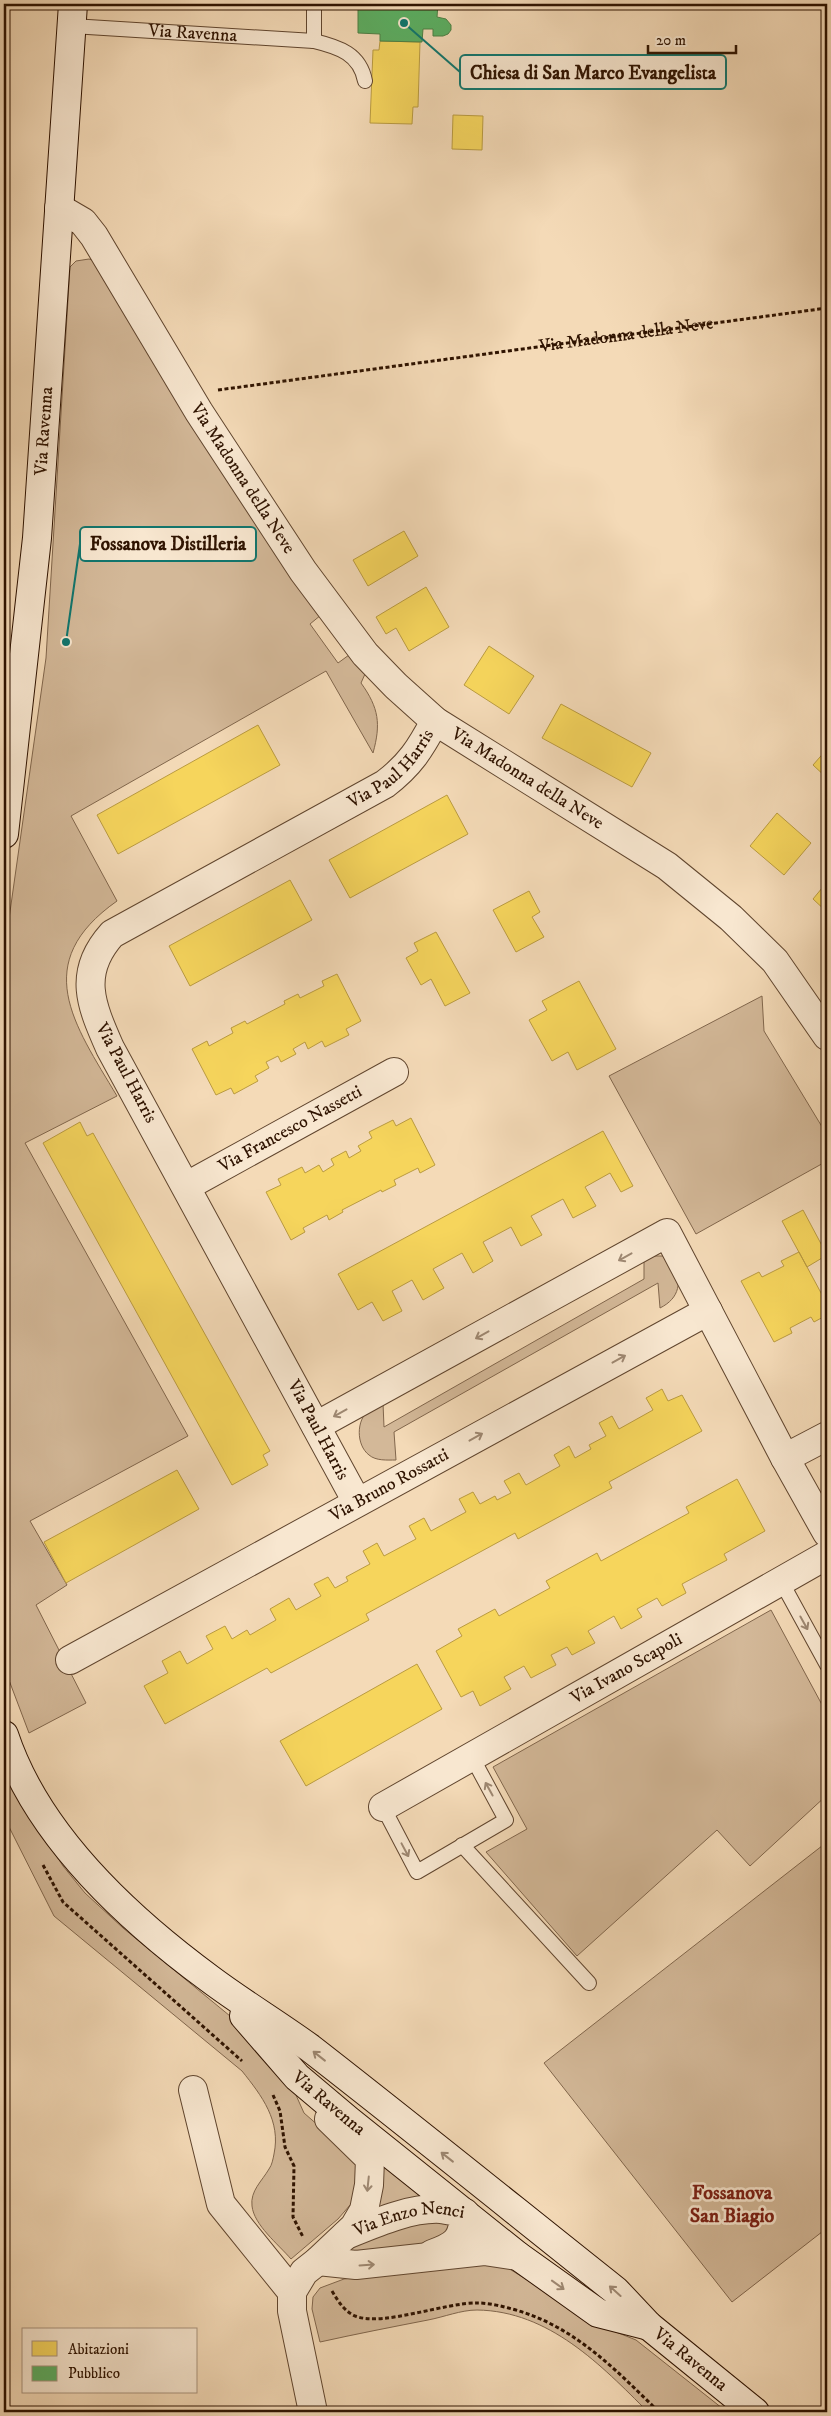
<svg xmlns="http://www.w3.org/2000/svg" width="831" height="2416" font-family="'IM FELL DW Pica',serif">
  <rect width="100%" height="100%" fill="#f4dab7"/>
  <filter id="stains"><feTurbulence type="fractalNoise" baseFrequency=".004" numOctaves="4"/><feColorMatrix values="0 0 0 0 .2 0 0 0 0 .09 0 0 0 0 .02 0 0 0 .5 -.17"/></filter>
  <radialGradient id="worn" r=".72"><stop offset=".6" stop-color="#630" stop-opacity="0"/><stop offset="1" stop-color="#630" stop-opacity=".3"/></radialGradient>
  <!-- green -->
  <path fill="#d3b898" stroke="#81664c" d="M89,259L102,263L321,615L310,624L338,663L349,655L365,674L361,683C379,708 381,724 373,753L326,671L71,816L117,901C29,963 74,1024 117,1096L25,1143L188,1436L30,1521L67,1585L36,1605L86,1703L29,1733L4,1667V954L46,658L70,267L76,261Z
    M762,996L764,1031L827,1135V1161L696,1234L609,1076Z
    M644,1256H663L674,1261C682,1282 680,1298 660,1308L658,1283L394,1432L396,1460C387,1460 376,1461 369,1455C356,1445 356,1420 369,1410C373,1407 378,1405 383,1403L384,1427L644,1279Z
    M771,1610L827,1714V1795L750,1866L717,1830L577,1956L486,1852L527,1829L493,1767Z
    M4,1774L63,1866L85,1893L123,1928L258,2039L291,2084L304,2113L351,2154L359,2169L357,2197L338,2219L291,2259C278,2244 254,2225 252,2206C250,2191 262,2181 269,2169C272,2165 273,2159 274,2154C281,2121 262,2096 242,2071L54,1916L4,1817Z
    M827,1842V2228L732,2302L544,2063Z
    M382,2155L434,2199L371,2217Z
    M421,2218L459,2226L435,2247L328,2260L361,2236Z
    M476,2262L508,2268L601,2326L636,2340L727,2412H648C601,2365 549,2311 477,2310C461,2310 444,2317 428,2320C392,2327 356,2334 320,2342L312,2309L313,2297L320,2288L344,2279Z"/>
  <!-- homes -->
  <path fill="#f6d55c" stroke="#ba9b40" d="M380,41L420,42L418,107H413L412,124L370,123L373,50H379Z
    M453,115L483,116L482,150L452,149Z
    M404,531L418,556L368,586L353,560Z
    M426,587L449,627L409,651L396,628L386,634L376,617Z
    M489,646L534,676L509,714L464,685Z
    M561,704L651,753L632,787L542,738Z
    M258,725L280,765L118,854L97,815Z
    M827,749V778L813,765Z
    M447,795L468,834L350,898L329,860Z
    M777,813L811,843L784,875L750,846Z
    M290,880L312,920L190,986L169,946Z
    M827,882V912L813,899Z
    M529,891L540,912L532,917L544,937L516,952L493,910Z
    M436,932L470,993L445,1006L431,979L421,985L406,958L418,951L414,943Z
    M337,974L361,1021L346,1029L349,1035L325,1047L322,1041L308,1049L305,1042L293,1049L296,1054L281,1062L278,1056L266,1062L269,1068L255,1076L258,1081L234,1094L231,1088L216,1095L192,1049L207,1041L209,1046L233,1033L231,1028L245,1021L247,1024L285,1004L284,1001L298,994L300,998L324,986L322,981Z
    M579,981L616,1049L577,1070L568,1052L552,1061L529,1020L547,1010L542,1001Z
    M411,1118L435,1165L420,1173L418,1168L394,1180L396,1185L382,1192L381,1190L342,1210L343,1212L329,1220L327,1215L303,1228L305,1232L291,1240L266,1192L281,1185L278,1179L302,1167L305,1173L319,1165L323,1172L334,1165L331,1159L346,1151L349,1158L361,1151L358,1146L372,1138L369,1132L393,1120L396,1126Z
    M80,1122L87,1136L93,1133L270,1451L263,1455L268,1465L232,1485L43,1143Z
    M603,1131L633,1186L621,1192L610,1173L585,1187L596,1206L573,1218L563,1199L531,1216L542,1235L521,1246L511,1227L483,1242L493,1261L473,1273L462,1253L433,1269L444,1288L423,1300L412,1280L392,1291L402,1311L383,1321L372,1302L358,1310L338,1274Z
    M803,1210L827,1255L807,1267L782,1221Z
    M799,1252L827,1304V1315L814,1322L811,1317L790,1328L792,1333L774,1342L741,1281L759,1272L762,1277L784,1266L781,1261Z
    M662,1389L668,1401L682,1395L702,1431L609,1482L612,1488L518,1539L515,1533L366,1614L369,1620L271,1673L267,1668L165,1724L144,1686L168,1673L162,1661L180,1651L187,1664L213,1649L206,1636L225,1626L232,1639L247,1630L250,1635L276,1620L270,1609L289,1598L296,1610L321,1596L314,1584L328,1577L335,1588L348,1581L346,1577L370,1564L363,1551L377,1543L384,1556L416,1539L409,1526L424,1518L431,1531L466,1512L459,1499L473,1492L480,1504L495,1496L497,1500L511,1493L504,1481L519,1473L526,1485L560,1466L554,1455L569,1446L575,1458L591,1449L589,1445L606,1436L599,1423L612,1416L619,1429L653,1410L646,1398Z
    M177,1470L199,1509L66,1583L44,1542Z
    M737,1479L765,1531L724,1554L727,1560L682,1584L686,1593L662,1606L657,1598L637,1609L642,1617L621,1629L614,1616L588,1631L595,1643L572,1655L567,1647L551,1655L556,1665L531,1678L524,1666L504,1677L511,1689L480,1706L473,1691L461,1697L436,1651L462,1636L458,1629L495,1609L499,1616L550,1588L546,1581L597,1553L601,1561L689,1513L686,1507Z
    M417,1664L442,1709L306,1786L280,1741Z"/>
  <!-- public -->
  <path fill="#5aae61" stroke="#4d8044" d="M358,4H438L437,17L446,19L451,25V30L448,34L443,36H433V29H423L422,42L380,41V34L358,33Z"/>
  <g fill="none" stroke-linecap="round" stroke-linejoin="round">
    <!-- service casing -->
    <g stroke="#60452e" stroke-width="16">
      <g id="service">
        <path d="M314,4V41"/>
        <path id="s2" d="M72,26L314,41C339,47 360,54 365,81"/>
        <path d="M781,1581L827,1665"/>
        <path d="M383,1807L417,1872L506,1820L472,1757"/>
        <path d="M462,1845L589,1983"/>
      </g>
    </g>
    <!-- minor casing -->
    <g stroke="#60452e" stroke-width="30">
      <g id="minor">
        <path id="s3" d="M59,208L83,222L94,236L199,412L303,571L365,654L396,686L435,721L667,866L731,918L775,961L827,1036"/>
        <path id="s4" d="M187,1186L394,1072"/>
        <path d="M316,1426L667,1233L785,1458L827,1533"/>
        <path d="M785,1458L827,1436"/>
        <path id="s5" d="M357,1502L110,1048C91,1005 77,973 112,934L385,784C410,765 420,749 435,721"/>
        <path id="s6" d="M70,1660L708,1311"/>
        <path id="s7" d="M383,1807L827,1555"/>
        <path d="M193,2090L221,2204L292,2292"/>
        <path id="s8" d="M346,2235C373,2224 411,2207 441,2209C449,2210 457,2212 465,2213C462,2240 457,2245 432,2254"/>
        <path d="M318,2261L356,2265L484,2251L518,2256"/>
        <path d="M313,2412L292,2311V2292L304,2272L318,2261L354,2227L364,2210L369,2185L370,2159L329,2119"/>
      </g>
    </g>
    <!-- secondary casing -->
    <g stroke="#2f1300" stroke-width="30">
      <g id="secondary">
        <path id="s9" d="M4,834L37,538L73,4"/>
        <path id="s10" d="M4,1735C37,1835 127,1918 210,1979C242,2003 277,2024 310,2048C413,2128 514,2210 616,2291L649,2326L755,2412"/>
        <path id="s11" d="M244,2016L297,2077L348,2120L518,2256L598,2313L649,2326"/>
      </g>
    </g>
    <!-- path -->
    <g stroke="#2f1300" stroke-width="3" stroke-dasharray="4 2.5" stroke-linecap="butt">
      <path id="s1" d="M218,390L827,308"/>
      <path d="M43,1865L63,1902L242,2061"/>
      <path d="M273,2095L280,2111L285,2147L294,2166L293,2217L303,2237"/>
      <path d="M332,2291C338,2301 344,2311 355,2316C383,2327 446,2302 478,2303C489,2303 502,2306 512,2309C573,2325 615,2369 659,2412"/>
    </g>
    <!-- service -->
    <use href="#service" stroke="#f8e7d0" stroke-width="14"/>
    <!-- minor -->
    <use href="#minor" stroke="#f8e7d0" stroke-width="28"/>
    <!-- secondary -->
    <use href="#secondary" stroke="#f8e7d0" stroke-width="28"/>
  </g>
  <!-- one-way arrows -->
  <defs><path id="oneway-shaft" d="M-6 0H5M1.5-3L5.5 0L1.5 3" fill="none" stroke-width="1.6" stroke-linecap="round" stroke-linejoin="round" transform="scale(1.25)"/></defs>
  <g stroke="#9e8872">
    <use href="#oneway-shaft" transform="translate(625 1257) rotate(151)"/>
    <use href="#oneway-shaft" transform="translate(482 1335) rotate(151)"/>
    <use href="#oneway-shaft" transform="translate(619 1359) rotate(-29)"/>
    <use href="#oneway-shaft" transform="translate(340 1413) rotate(151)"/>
    <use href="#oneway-shaft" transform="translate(476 1437) rotate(-29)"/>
    <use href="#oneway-shaft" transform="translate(804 1623) rotate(61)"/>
    <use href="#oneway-shaft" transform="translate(489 1789) rotate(-119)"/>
    <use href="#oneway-shaft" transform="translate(405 1850) rotate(62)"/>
    <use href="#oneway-shaft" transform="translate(319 2056) rotate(-142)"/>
    <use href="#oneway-shaft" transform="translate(447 2157) rotate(-142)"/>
    <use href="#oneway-shaft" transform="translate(368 2184) rotate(96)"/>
    <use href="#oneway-shaft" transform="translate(367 2265) rotate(-4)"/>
    <use href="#oneway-shaft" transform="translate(558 2285) rotate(36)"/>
    <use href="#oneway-shaft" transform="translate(615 2291) rotate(-138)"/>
  </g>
  <g text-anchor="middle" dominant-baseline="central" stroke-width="5" stroke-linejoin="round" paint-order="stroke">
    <!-- street labels -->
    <g font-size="18" fill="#2f1300" stroke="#f8e7d0">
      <text stroke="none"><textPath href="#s2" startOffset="121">Via Ravenna</textPath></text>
      <text stroke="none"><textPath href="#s1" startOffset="412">Via Madonna della Neve</textPath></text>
      <text stroke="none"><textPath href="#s9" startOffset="405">Via Ravenna</textPath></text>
      <text stroke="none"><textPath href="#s3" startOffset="330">Via Madonna della Neve</textPath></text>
      <text stroke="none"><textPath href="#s5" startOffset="966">Via Paul Harris</textPath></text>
      <text stroke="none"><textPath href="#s3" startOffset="750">Via Madonna della Neve</textPath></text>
      <text transform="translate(126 1073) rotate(62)">Via Paul Harris</text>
      <text stroke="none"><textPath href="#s4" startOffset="118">Via Francesco Nassetti</textPath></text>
      <text transform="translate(318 1430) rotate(62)">Via Paul Harris</text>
      <text stroke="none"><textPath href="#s6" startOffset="364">Via Bruno Rossatti</textPath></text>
      <text stroke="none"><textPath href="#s7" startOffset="280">Via Ivano Scapoli</textPath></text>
      <text stroke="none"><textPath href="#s11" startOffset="122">Via Ravenna</textPath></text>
      <text stroke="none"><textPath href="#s8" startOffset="66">Via Enzo Nenci</textPath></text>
      <text stroke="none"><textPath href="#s10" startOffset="938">Via Ravenna</textPath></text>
    </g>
    <!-- quarter labels -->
    <g font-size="20" font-weight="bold" fill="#7a1f14" stroke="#f8e7d0">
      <text x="732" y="2193">Fossanova<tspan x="732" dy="23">San Biagio</tspan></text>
    </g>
  </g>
  <!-- callouts -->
  <path fill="none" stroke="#0f766e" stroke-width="2" d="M404 23L460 72M66 642L80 544"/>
  <g fill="#0f766e" stroke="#f8e7d0" stroke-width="2">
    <circle cx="404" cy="23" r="5"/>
    <circle cx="66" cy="642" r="5"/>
  </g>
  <g fill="#f8e7d0" stroke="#0f766e" stroke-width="2">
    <rect x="460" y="55" width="266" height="34" rx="5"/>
    <rect x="80" y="527" width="176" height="34" rx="5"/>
  </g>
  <g font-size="19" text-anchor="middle" font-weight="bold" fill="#2f1300">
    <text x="593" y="79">Chiesa di San Marco Evangelista</text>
    <text x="168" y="550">Fossanova Distilleria</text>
  </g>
  <!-- margin -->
  <rect width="831" height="2416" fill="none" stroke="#f4dab7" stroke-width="20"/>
  <rect x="5" y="5" width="821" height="2406" fill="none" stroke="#2f1300" stroke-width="2.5"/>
  <rect x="10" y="10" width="811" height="2396" fill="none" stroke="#2f1300"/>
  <!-- legend -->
  <rect x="22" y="2328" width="175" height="65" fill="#f8e7d0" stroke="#a8927d"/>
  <rect x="32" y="2341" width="25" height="15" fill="#f6d55c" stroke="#a8927d"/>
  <text x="68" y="2354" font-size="15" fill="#2f1300">Abitazioni</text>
  <rect x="32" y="2366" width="25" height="15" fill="#5aae61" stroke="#a8927d"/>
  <text x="68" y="2378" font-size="15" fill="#2f1300">Pubblico</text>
  <!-- scale -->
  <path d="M648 45v8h88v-8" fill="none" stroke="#2f1300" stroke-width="2.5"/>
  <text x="656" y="45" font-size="15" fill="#2f1300" stroke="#f8e7d0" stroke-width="4" paint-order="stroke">20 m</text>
  <rect width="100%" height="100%" filter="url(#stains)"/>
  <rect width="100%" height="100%" fill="url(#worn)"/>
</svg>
